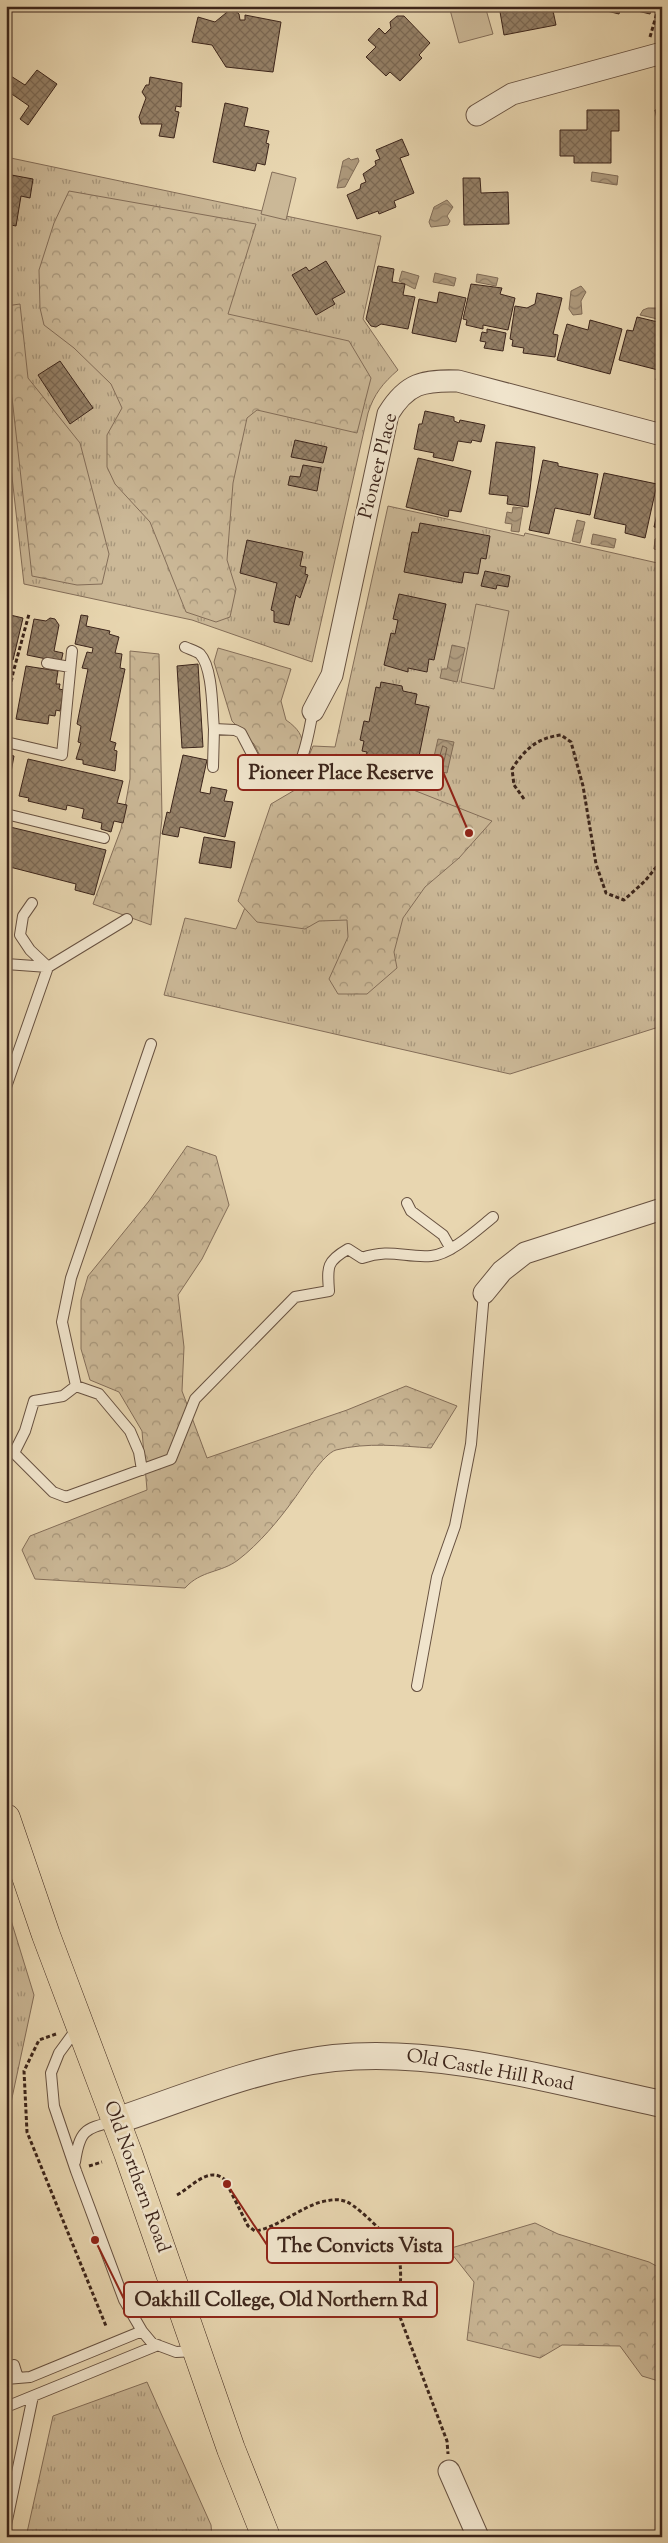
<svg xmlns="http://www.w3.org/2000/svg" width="668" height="2543" font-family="'Sorts Mill Goudy',serif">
  <defs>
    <pattern id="grass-tufts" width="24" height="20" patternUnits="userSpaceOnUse" patternTransform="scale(1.25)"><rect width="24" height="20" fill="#cbb897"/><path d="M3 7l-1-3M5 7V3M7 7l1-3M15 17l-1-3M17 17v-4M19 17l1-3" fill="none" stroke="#a6957a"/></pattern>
    <pattern id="forest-crowns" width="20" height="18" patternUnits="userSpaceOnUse" patternTransform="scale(1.25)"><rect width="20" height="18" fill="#cbb897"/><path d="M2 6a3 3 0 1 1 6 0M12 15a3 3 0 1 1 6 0" fill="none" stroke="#a6957a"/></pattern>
    <pattern id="water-waves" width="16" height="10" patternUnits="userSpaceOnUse" patternTransform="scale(1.25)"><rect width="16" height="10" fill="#ae9a7d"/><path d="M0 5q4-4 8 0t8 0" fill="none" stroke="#8f7d66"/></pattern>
    <pattern id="building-cross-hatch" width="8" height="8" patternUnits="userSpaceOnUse" patternTransform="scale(1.25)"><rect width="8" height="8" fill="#958168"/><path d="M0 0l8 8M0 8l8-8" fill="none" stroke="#7b6955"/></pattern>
  </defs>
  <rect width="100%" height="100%" fill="#e8d6b0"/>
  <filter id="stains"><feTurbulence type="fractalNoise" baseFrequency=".004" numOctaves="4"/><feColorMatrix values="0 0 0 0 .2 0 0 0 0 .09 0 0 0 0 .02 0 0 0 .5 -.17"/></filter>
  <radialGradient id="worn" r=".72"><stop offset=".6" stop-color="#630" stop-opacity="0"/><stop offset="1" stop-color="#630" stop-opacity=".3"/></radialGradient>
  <!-- grass -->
  <path fill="url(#grass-tufts)" stroke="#846e59" d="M6,157L381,236L363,319L398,370C383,383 374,394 368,413L312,662L192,620L24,584L6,423Z
    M388,506L524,536L525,533L662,564V1026L510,1074L164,995L185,918L236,929L313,746L335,747Z
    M6,1904L34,1995L6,2126Z
    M147,2382L211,2525L212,2537H26L53,2416Z"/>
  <!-- forest -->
  <path fill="url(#forest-crowns)" stroke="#846e59" d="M69,191L256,224L228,314L349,341L371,378L357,433L257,410L247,418L233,483L227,560L236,589L230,617L216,622L186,612L150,522L115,484L107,467V435L122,408L111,384L74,348L44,325L40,308L39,270L54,223Z
    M20,304L28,378L80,443L109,554L102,584L77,585L32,576L6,344V306Z
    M218,648L291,669L281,701L286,720C311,737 302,751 296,776L281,782L273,781L254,744L232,721L214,662Z
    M130,651L159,654L162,818L151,925L93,904L121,829L130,779Z
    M360,769L492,821L459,858L425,887L403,918L394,952L397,968L367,994H338L329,979L348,937L347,920L319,921L305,929L257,922L238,901L271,804L317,777Z
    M187,1146L216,1156L229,1205L202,1259L178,1295L184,1347L182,1391L207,1458L347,1410L406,1386L457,1406L431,1448C401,1446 366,1442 336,1450C323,1454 303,1487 294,1499C279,1520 259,1544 238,1560C221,1573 201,1570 185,1588L35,1579L22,1550L30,1536L147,1490L142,1431L119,1392L90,1380L81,1349V1300L88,1276L149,1201Z
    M535,2223L558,2234L649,2262L662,2269V2382L642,2376L620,2346L562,2345L540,2358L467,2340L474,2282L448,2249Z"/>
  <!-- pitch -->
  <path fill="#cbb897" stroke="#846e59" d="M449,6H485L493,34L459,43Z
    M272,172L296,178L286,220L261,214Z
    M476,604L509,611L494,689L461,682Z"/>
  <!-- water -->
  <path fill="url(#water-waves)" stroke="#806b56" d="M349,158L351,160L358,158L359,161L345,187L337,188L343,161Z
    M592,172L618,176L617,185L591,181Z
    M447,200L453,207L447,216L450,221L448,225L431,227L429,222L434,207Z
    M402,271L419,276L415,289L399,281Z
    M435,273L456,278L454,286L433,282Z
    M477,274L498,278L496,286L476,282Z
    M581,286L586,292L581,301L582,314L573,315L569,309L571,291Z
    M648,308H661L662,320L640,315L643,310Z
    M513,507L523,508L519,532L511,531L512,524L505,523L507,512L512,513Z
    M577,520L585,522L580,543L572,541Z
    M593,534L616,539L614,548L591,544Z
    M662,536V551L654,549L655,539Z
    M452,645L465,648L457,682L440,678L442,669H447Z
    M438,739L454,742L447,773L431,770Z"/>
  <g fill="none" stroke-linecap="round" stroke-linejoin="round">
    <!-- shore -->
    <path stroke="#75604c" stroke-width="1" d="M443,746L447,748L443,765L441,767L438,764Z"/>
  </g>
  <!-- building -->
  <path fill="url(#building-cross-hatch)" stroke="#3c251b" d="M499,6H552L556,25L504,35Z
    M600,6H652L650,14L621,7L619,14L599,9Z
    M232,8L239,14L240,20H245V15L281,22L273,72L226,67L212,45L192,42L198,17L215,22Z
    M397,16H404L430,43L419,55L422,58L400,81L390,72L386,76L366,57L376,47L368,40L379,28L385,34L391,28L390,22Z
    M37,70L57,84L28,125L20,119L29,106L6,90V73L25,85Z
    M150,77L182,83L181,107L176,106L175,111L179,112L174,138L159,136L162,124H141L139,117L146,98L142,92L146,85H149Z
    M225,103L248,108L244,126L269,131L266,143L269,144L265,165L257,163L255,171L213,162Z
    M662,109V133H660L655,110Z
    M587,110H619V131H611V163H574V156H560V130H587Z
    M402,139L409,155L400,158L414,193L394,201L396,207L379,214L378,211L357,219L347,195L360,189L361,184L366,182L363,174L376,165L375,161L380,159L376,150Z
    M6,174L33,179L30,198L21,196L16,226L6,224Z
    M463,178H480L481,193L508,192L509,224L464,225Z
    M326,261L345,292L332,299L335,304L316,315L292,275L306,267L309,271Z
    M378,266L394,269L392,282L405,284L403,295L415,297L408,329L381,324L376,327L371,326L366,319Z
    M471,284L502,288L500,294L515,298L508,330L483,325V329L466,325L467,320L463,319Z
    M439,292L466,298L456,342L412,333L419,299L437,303Z
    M537,293L562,298L553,334L558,335L555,357L523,353L524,348L512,346L513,340L510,339L515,306L527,308L535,304Z
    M637,317L662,323V382L656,380L658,370L619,360L627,330L633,331Z
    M590,320L622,329L610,374L557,360L567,324L588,330Z
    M487,329L506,333L503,351L484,348L486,342L480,341L482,332L487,333Z
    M60,361L93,408L70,424L38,375Z
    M425,411L454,417V421L459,423L460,420L485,425L481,442L472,440L471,443L458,441L453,461L433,457L434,453L414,449L419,424H422Z
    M295,440L327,447L323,463L291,457Z
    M496,442L535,447L528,507L507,504L508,496L489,494Z
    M418,458L471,471L461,512L449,510L448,517L406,507Z
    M543,460L558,463V466L598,474L590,515L555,508L549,534L529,530Z
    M303,465L321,468L317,491L288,485L290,476L300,477Z
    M604,473L657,484L645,538L625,533L626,525L594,518Z
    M662,492V528L654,527Z
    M420,523L490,536L486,559L481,558L478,574L464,572L462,583L404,572L412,532L418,533Z
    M247,540L303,552L300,566L306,567L305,574L308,575L300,598L296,595L289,625L274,622V611L271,610L277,583L240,573Z
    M485,571L510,576L508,587L497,585L496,589L481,586Z
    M399,594L446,604L434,660L429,659L427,672L408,668V672L384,665L391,633L395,634L398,620L393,619Z
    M6,614L23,618L13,660L6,658Z
    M81,615L88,616L86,626L110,631L109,634L119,637L115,653L122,654L120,668L125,669L110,741L116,743L114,750L117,751L115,771L83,764V760L76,759L81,743L78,742L81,726L77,724L88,669L82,668L87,652L92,653L93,648L75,644Z
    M50,618L55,619L59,625L54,651L63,653L61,662L27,655L34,619L46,621Z
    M198,664L203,747L182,748L177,666Z
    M26,666L58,671L56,684H60L59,689L64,690L60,711L56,710L55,716L49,715L48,724L16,719Z
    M381,682L402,686L403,691L417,694L415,704L429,707L416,771L381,764V761L366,758L367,752L362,751L364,741L360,740L364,721L369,722L376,687L380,688Z
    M6,754L14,756L6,799Z
    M183,755L207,760L200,792L210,794L211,787L227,790L224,801L233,802L225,837L180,827L178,837L162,834L167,812L170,813Z
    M28,759L123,781L117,803L127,805L123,823L114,821L111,832L101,829L102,823L82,818L84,809L67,805L66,810L28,801L29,798L19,796Z
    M6,826L106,850L94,895L75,890L76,884L6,866Z
    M204,837L235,842L231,868L199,863Z"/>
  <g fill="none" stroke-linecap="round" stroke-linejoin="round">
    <!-- service casing -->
    <g stroke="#675140" stroke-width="12">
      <path id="service" d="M185,647C189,649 196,651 200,654C213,668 212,710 214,729
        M47,663L70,667
        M6,742L62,755L72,651
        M213,767L214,729L235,730L241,733L265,779L270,783L284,785C304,768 308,736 313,711
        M6,814L104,838
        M6,964L48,967L30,950L20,935L23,916L32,903
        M6,1087L48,967L127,919
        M407,1203L411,1211L443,1235L451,1249
        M76,1386L62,1322L71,1278L151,1044
        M13,1452L53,1492L66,1497L171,1459L195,1399L295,1297L329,1291C327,1266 327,1261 348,1249L362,1258C390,1248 405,1258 431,1256C450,1255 478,1229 493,1217
        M7,1454L15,1451L25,1431L34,1401L63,1396L76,1386L99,1394L130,1431L139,1452L142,1470
        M417,1686L437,1577L455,1526L471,1444L484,1293
        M78,2027L59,2053L51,2073L54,2106L76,2171L124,2300L142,2331L152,2343L176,2352L196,2351
        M75,2162C80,2129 85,2129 115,2121
        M14,2365L18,2378
        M6,2379L30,2377L142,2331
        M6,2407L158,2345
        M6,2525L33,2396"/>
    </g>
    <!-- minor casing -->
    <g stroke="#675140" stroke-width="23">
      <path id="minor" d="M477,115L512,94L662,53
        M313,711L332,675L388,414C407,383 423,380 458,381L662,435
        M484,1293L502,1271L525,1253L662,1209
        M449,2471L478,2537"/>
    </g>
    <!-- tertiary casing -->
    <g stroke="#675140" stroke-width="28">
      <path id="tertiary" d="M116,2121C187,2097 260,2066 334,2058C442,2047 556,2082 662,2104"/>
    </g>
    <!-- primary casing -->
    <g stroke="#3c251b" stroke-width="29">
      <path id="primary" d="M6,1818L46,1935L128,2153L231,2449L266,2537"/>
    </g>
    <!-- path -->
    <path stroke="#3c251b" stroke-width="3" stroke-dasharray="4 2.5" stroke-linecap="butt" d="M650,37L659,6
      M6,672L13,673
      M6,707L13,673L29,614
      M524,799L514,785L512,769C525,749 537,738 561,735L571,742L583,786L596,864L606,893L624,900L645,881L662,860
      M56,2034L39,2040L24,2071L27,2132L106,2326
      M89,2166L102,2162
      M177,2195C192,2187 209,2165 225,2180L248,2226L255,2231C274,2229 300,2208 321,2202C330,2200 338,2198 347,2202C360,2208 396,2243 399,2256C403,2278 398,2296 400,2317L447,2441L448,2454"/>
    <!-- service -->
    <use href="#service" stroke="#f0e4cc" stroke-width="10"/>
    <!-- minor -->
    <use href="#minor" stroke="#f0e4cc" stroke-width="21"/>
    <!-- tertiary -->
    <use href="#tertiary" stroke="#f0e4cc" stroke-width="26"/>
    <!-- primary -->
    <use href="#primary" stroke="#e8d6b0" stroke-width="28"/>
  </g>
  <g text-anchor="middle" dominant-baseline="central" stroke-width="5" stroke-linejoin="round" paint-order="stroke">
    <!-- street labels -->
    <g font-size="19" fill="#3c251b" stroke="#f0e4cc">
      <text transform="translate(379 466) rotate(-76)">Pioneer Place</text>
      <text transform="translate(490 2071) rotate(10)">Old Castle Hill Road</text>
      <text transform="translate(136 2177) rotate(70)">Old Northern Road</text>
    </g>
  </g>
  <!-- callouts -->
  <path fill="none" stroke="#8f2418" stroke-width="2" d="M469 833L443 772M227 2184L267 2245M95 2240L124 2299"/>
  <g fill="#8f2418" stroke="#f0e4cc" stroke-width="2">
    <circle cx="469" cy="833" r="5"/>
    <circle cx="227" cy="2184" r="5"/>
    <circle cx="95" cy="2240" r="5"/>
  </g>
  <g fill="#f0e4cc" stroke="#8f2418" stroke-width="2">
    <rect x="238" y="755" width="205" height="35" rx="5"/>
    <rect x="267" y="2228" width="186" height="35" rx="5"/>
    <rect x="124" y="2282" width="313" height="35" rx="5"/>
  </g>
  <g font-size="20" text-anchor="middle" font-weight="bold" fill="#3c251b">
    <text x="341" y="779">Pioneer Place Reserve</text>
    <text x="360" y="2252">The Convicts Vista</text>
    <text x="281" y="2306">Oakhill College, Old Northern Rd</text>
  </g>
  <!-- margin -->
  <rect width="668" height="2543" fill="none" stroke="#e8d6b0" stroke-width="25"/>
  <rect x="8" y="8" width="653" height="2528" fill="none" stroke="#3c251b" stroke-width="2.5"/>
  <rect x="12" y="12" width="643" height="2518" fill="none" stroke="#3c251b"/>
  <rect width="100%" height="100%" filter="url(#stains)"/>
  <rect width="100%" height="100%" fill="url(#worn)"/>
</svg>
